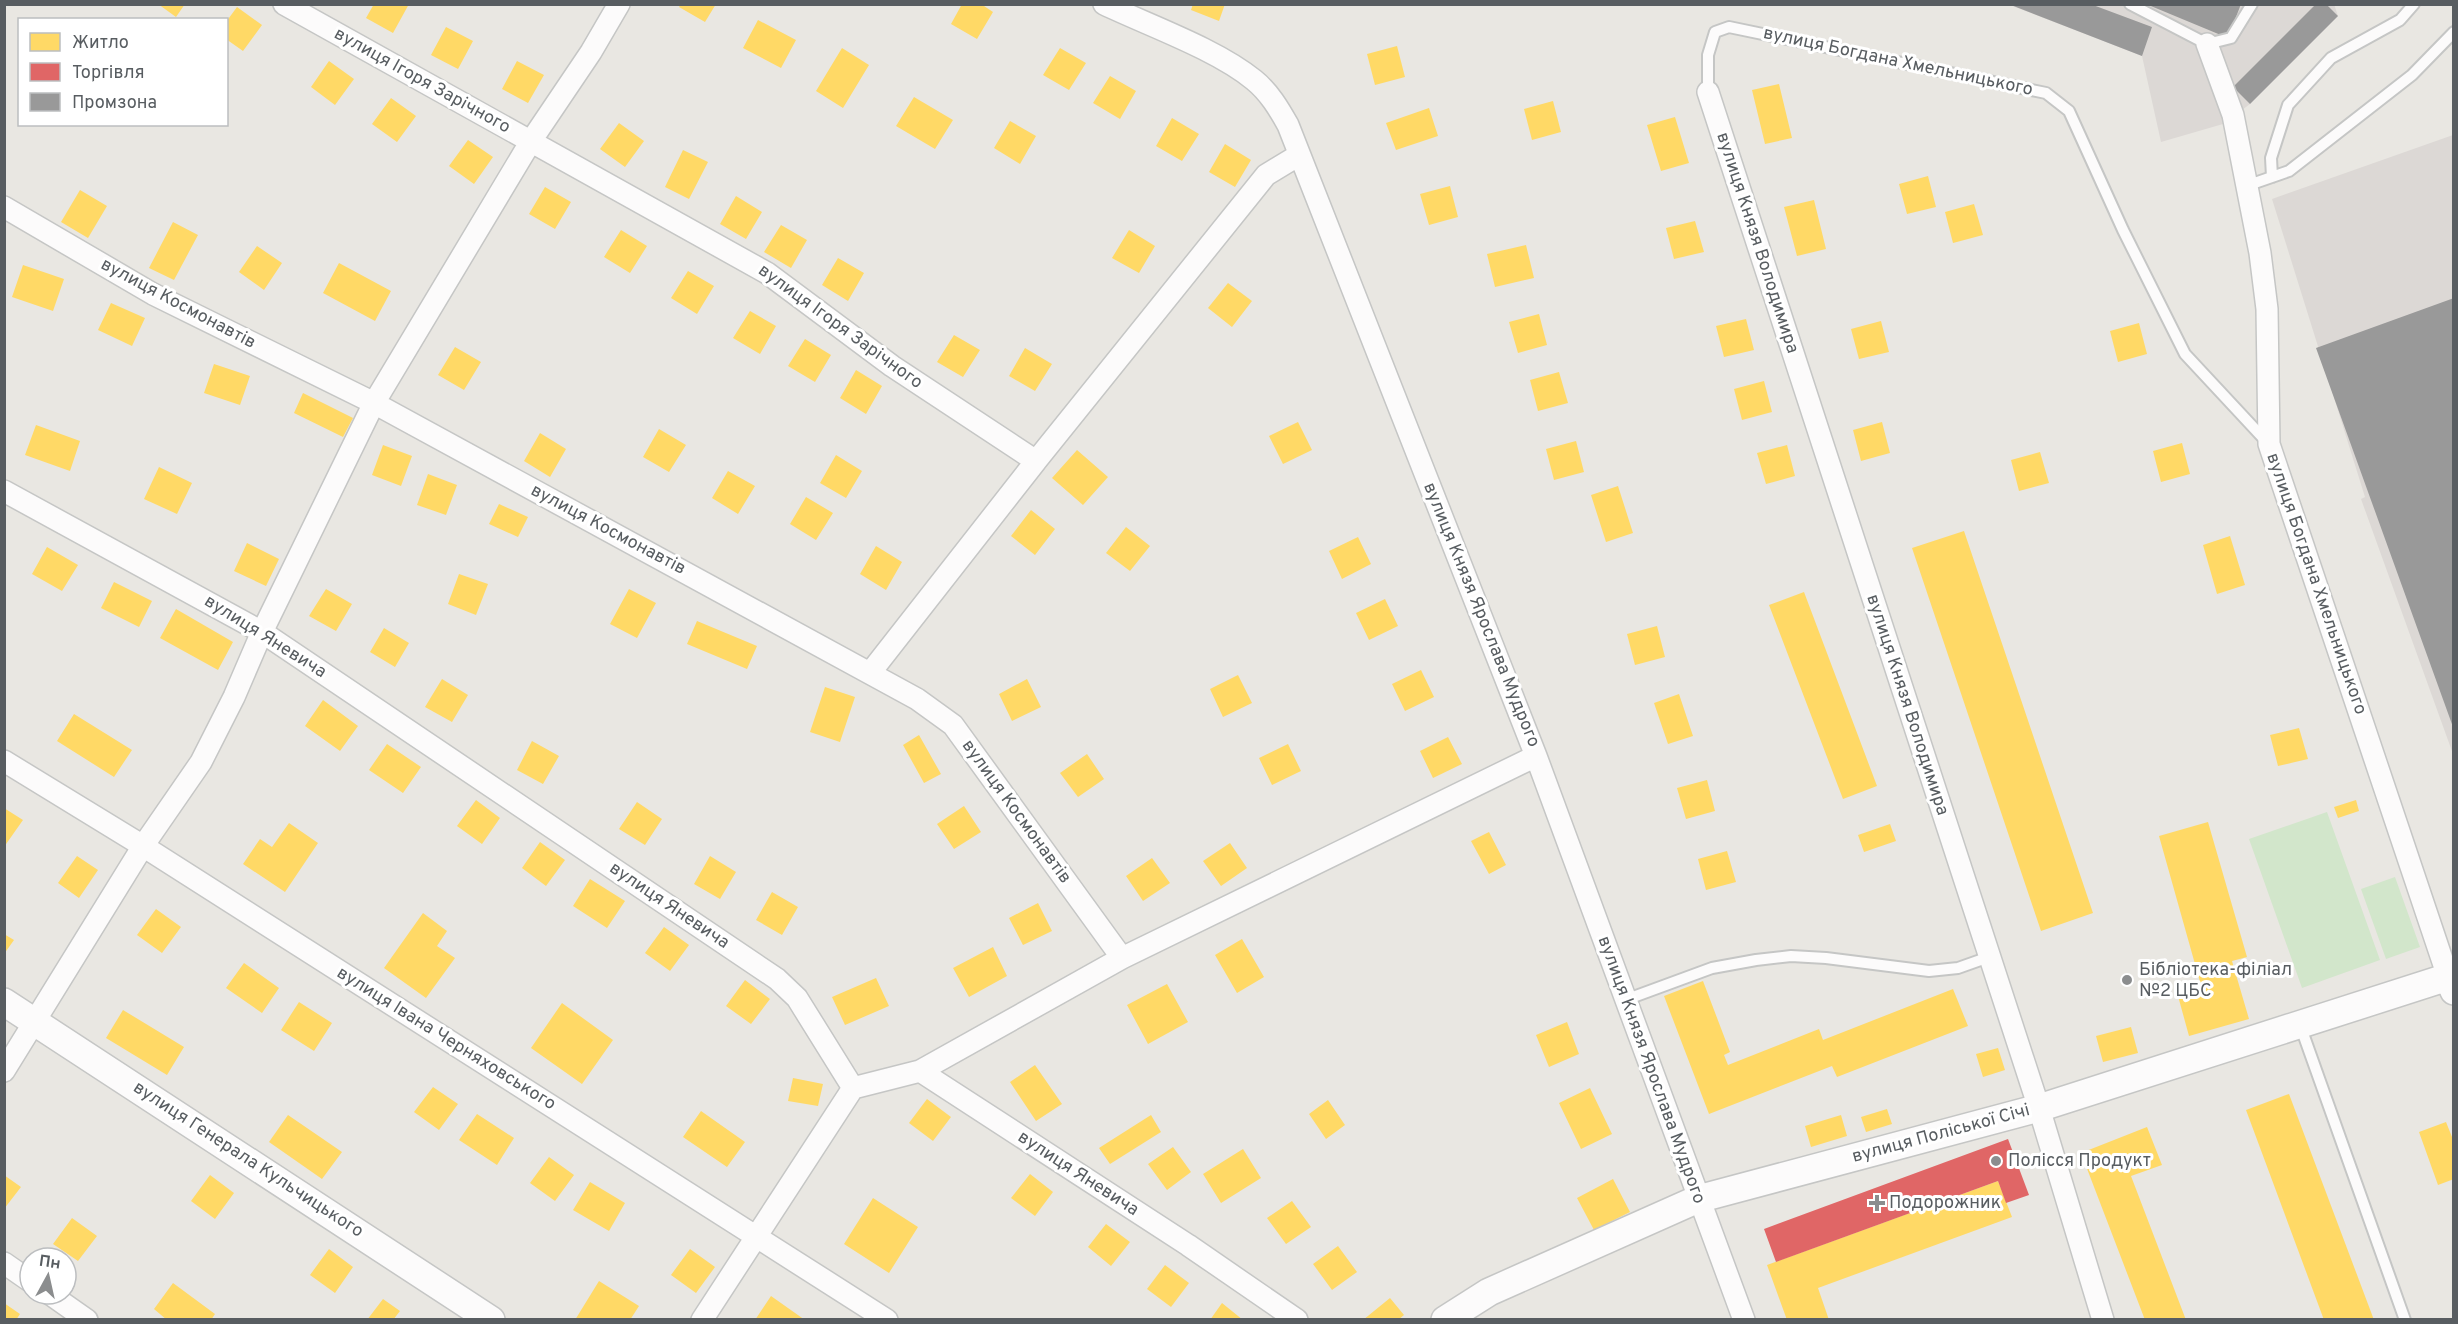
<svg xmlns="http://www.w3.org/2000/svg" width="2458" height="1324" font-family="Overpass,sans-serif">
  <rect width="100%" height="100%" fill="#e9e7e2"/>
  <!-- industrial -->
  <path fill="#dcd8d5" d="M2334,4L2338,16L2250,104L2223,124L2161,142L2142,56L2010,5Z
    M2453,135V754L2361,499L2365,497L2272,199Z"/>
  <!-- green -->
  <path fill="#d2e6cb" d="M2327,812L2380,960L2302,988L2249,839Z
    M2395,877L2420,947L2386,959L2361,889Z"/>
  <!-- homes -->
  <path fill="#ffd966" d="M158,4H185L176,17Z
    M374,4H409L393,33L366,18Z
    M681,4H716L705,22L679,7Z
    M962,4H981L993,12L977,39L951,24Z
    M1193,4H1225L1219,21L1191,10Z
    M237,7L262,25L243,51L226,39V22Z
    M758,20L796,40L781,68L743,48Z
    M446,27L473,41L458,69L431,55Z
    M1397,46L1405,77L1375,85L1367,54Z
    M842,48L869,65L843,108L816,91Z
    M1060,48L1086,63L1069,90L1043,75Z
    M329,61L354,79L335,105L311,87Z
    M517,61L544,75L528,103L502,89Z
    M1110,76L1136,91L1120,119L1093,103Z
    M1779,84L1792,138L1765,144L1752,90Z
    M914,97L953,120L935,149L896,126Z
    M391,98L416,116L397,142L372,124Z
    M1553,101L1561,132L1532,140L1524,109Z
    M1429,108L1438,136L1396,150L1386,123Z
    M1675,117L1689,163L1661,171L1647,125Z
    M1172,118L1199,134L1182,161L1156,146Z
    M1010,121L1036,136L1020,164L994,148Z
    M619,123L644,141L625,167L600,149Z
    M468,140L493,157L474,184L449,166Z
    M1225,144L1251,160L1235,187L1209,172Z
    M683,150L708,162L689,199L665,187Z
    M1928,176L1936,207L1907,214L1899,184Z
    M1450,186L1458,217L1429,225L1420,194Z
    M545,187L571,202L555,229L529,214Z
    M80,190L107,206L88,238L61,222Z
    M736,196L762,212L746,239L720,224Z
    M1814,200L1826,249L1797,256L1784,207Z
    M1974,204L1983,235L1953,243L1945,212Z
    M1695,221L1704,252L1674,259L1666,228Z
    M173,222L198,235L174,280L149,268Z
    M781,225L807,240L791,268L764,252Z
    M621,230L647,246L630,273L604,257Z
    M1129,230L1155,246L1139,273L1112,258Z
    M1526,245L1534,278L1495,287L1487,254Z
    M257,246L282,263L264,290L239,272Z
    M838,258L864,273L848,301L822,285Z
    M339,263L391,291L375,321L323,293Z
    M23,265L64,279L53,311L12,297Z
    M688,271L714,286L697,314L671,298Z
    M1228,283L1252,301L1232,327L1208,308Z
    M111,303L145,318L132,346L98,330Z
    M750,311L776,326L760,354L733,338Z
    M1539,314L1547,345L1518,353L1509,322Z
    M1746,319L1754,350L1724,357L1716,326Z
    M1881,321L1889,352L1859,359L1851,329Z
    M2139,323L2147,354L2118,362L2110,331Z
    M954,335L980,350L963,377L937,362Z
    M805,339L831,355L815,382L788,366Z
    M455,347L481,362L464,390L438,375Z
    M1025,348L1052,364L1035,391L1009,376Z
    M214,364L250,376L240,405L204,393Z
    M856,370L882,386L866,414L840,398Z
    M1559,372L1568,403L1538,411L1530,380Z
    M1764,381L1772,412L1742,420L1734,389Z
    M303,393L353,418L343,437L294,413Z
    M1298,422L1312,450L1283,464L1269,436Z
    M1882,422L1890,453L1861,461L1853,430Z
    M36,425L80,441L70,471L25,455Z
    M659,429L686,445L669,472L643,457Z
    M540,433L566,449L550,477L524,461Z
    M1576,441L1584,472L1554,480L1546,449Z
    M2182,443L2190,474L2161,482L2153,451Z
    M383,445L412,456L401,486L372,475Z
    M1787,445L1795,476L1766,484L1757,453Z
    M1077,450L1108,477L1083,505L1052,478Z
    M2040,452L2049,483L2019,491L2011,460Z
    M836,455L862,471L846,498L820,483Z
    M159,467L192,483L177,514L144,499Z
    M728,471L755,486L738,514L712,498Z
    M428,474L457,485L446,515L417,505Z
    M1618,486L1633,533L1606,542L1591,495Z
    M806,497L833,513L816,540L790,524Z
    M499,504L528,517L518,537L489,524Z
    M1031,510L1055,529L1035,555L1011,536Z
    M1126,527L1150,546L1130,571L1106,553Z
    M1964,531L2093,913L2041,931L1912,548Z
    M2230,536L2245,585L2217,594L2203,545Z
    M1358,537L1371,564L1342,579L1329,551Z
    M247,543L279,559L266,586L234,571Z
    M876,546L902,562L886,590L860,574Z
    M47,547L78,565L62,591L32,574Z
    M459,574L488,584L476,615L448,604Z
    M114,582L152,601L139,627L101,608Z
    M326,589L352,604L336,631L309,616Z
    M629,589L656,603L637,638L610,624Z
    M1804,592L1877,786L1843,799L1769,605Z
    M1385,599L1398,626L1369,640L1356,613Z
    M176,609L233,642L218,670L160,638Z
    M697,621L757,646L747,669L687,644Z
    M1657,626L1665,657L1635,665L1627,634Z
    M384,628L409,643L395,667L370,652Z
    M1421,670L1434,697L1405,711L1392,684Z
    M1238,675L1252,703L1223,717L1210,689Z
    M442,679L468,695L452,722L425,707Z
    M1027,679L1041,707L1012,721L999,694Z
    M825,687L855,697L840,742L810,732Z
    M1679,694L1693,736L1668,744L1654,703Z
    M323,700L358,726L340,751L305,726Z
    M74,714L132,750L114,777L57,741Z
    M2299,728L2308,759L2278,766L2270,735Z
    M919,735L941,774L924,783L903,745Z
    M1448,737L1462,764L1433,778L1420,751Z
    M532,741L559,756L543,784L517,770Z
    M387,744L421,767L403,793L369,770Z
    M1288,744L1301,771L1272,785L1259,758Z
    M1087,754L1104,779L1078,797L1060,773Z
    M1707,780L1715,811L1686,819L1677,788Z
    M476,800L500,818L482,844L457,826Z
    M2356,800L2359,811L2338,818L2334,807Z
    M637,802L662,819L645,845L619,829Z
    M964,806L981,832L954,849L937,824Z
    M4,808L23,820L4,847Z
    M2208,822L2247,957L2232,961L2249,1019L2189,1036L2178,996L2202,989L2159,836Z
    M289,823L318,843L285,892L243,864L260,839L272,847Z
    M1890,824L1896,841L1864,852L1858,835Z
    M1489,832L1506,865L1489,874L1471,841Z
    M540,842L565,860L546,886L522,868Z
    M1230,843L1247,868L1221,886L1203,861Z
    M1727,851L1736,882L1706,890L1698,859Z
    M77,856L98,870L79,898L58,883Z
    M710,856L736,872L720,899L694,884Z
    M1152,858L1170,883L1143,901L1126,876Z
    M590,879L625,901L607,928L573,906Z
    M772,892L798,907L782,935L756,920Z
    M1038,903L1052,931L1023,945L1009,918Z
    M156,909L181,927L162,953L137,935Z
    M423,913L447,931L437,946L455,958L426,998L384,968Z
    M664,927L689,945L670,971L645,953Z
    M4,934L14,940L4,954Z
    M1242,939L1264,977L1237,993L1215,955Z
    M993,947L1007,976L969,997L953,968Z
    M244,963L279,988L262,1013L226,988Z
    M876,978L889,1006L845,1025L832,997Z
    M745,980L770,999L751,1024L726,1006Z
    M1703,981L1730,1052L1724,1055L1728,1065L1819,1029L1823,1040L1953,989L1968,1026L1837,1077L1832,1066L1709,1114L1664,996Z
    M1167,984L1188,1022L1148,1044L1127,1005Z
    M299,1002L332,1023L314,1051L281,1030Z
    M562,1003L613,1040L582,1084L531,1048Z
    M123,1010L184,1047L167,1075L106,1038Z
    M1567,1022L1579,1054L1549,1067L1536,1035Z
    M2131,1027L2138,1053L2103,1062L2096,1036Z
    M1998,1048L2005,1070L1983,1077L1976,1054Z
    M1035,1065L1062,1104L1036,1121L1010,1082Z
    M793,1078L823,1084L818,1106L788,1101Z
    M433,1087L458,1104L439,1130L414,1112Z
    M1590,1088L1612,1134L1581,1149L1559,1103Z
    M2289,1094L2374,1320H2324L2246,1110Z
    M927,1099L951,1117L933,1141L909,1123Z
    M1328,1100L1345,1125L1326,1139L1309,1114Z
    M1887,1109L1892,1124L1866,1132L1861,1117Z
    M701,1111L745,1142L727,1167L683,1137Z
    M477,1114L514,1138L497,1165L459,1140Z
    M288,1115L342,1152L322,1179L269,1142Z
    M1151,1115L1161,1132L1110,1164L1099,1148Z
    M1841,1115L1847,1136L1811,1147L1805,1126Z
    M2446,1122L2454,1142V1179L2438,1185L2419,1132Z
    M2147,1127L2162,1165L2131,1176L2186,1320H2145L2081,1153Z
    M1173,1147L1191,1172L1167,1190L1148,1164Z
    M1243,1149L1261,1178L1221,1203L1203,1174Z
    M549,1157L574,1175L555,1201L530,1183Z
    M1030,1174L1053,1192L1035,1216L1011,1198Z
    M4,1175L21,1187L4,1209Z
    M210,1175L234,1193L215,1219L191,1201Z
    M1613,1179L1630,1212L1594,1230L1577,1198Z
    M1998,1181L2012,1217L1818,1288L1829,1320H1787L1767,1265Z
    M590,1182L625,1203L609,1231L573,1210Z
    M873,1198L918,1227L889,1273L844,1244Z
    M1292,1201L1311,1227L1286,1244L1267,1218Z
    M72,1218L97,1236L78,1261L53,1244Z
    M1106,1224L1130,1242L1111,1266L1088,1247Z
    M1338,1246L1357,1272L1332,1290L1313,1264Z
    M329,1249L353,1267L335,1293L310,1275Z
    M690,1249L715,1267L696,1293L671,1275Z
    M1165,1265L1189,1283L1171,1307L1147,1289Z
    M599,1281L639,1306L630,1320H575Z
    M173,1283L215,1314L211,1320H167L154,1309Z
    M771,1296L805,1320H755Z
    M1390,1298L1404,1315L1398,1320H1363Z
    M383,1299L400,1311L393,1320H367Z
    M4,1303L20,1314L16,1320H4Z
    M1222,1303L1243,1320H1210Z"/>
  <!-- shops -->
  <path fill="#e06666" d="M2008,1139L2029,1195L2006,1203L1998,1181L1776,1262L1764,1229Z"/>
  <!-- industry -->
  <path fill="#999" d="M2146,4H2241L2228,38Z
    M2316,4H2326L2338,16L2250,104L2233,87Z
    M2011,5H2093L2152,27L2142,56Z
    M2454,298V727H2453L2316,348Z"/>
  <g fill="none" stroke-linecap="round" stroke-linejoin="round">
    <!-- service casing -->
    <g stroke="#c5c6c5" stroke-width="14">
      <path id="service" d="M2130,4L2207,44L2231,38L2252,4
        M1708,92V55L1715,32L1729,27L2046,93L2069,111L2123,230L2185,354L2266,441
        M2272,177L2271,158L2288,105L2331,58L2400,20L2414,4
        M2246,186L2289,171L2412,75L2454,32
        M1625,1000L1712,968L1756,960L1791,956L1826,958L1929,971L1958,968L1989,957
        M2300,1025L2405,1320"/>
    </g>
    <!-- minor casing -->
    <g stroke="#c5c6c5" stroke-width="24">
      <path id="minor" d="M284,4L767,273L892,366L1036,461L1266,175L1299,155
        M1104,4C1150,26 1216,49 1254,80C1269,92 1279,109 1288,125L1536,756L1744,1320
        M2207,44L2233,115L2260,253L2267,309L2269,444L2448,977
        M1708,92L2039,1108L2103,1320
        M4,207L153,294L374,403L917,699L953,725L1122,958
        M4,491L262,632L777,979L797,998L853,1088L920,1071L1188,1245L1297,1320
        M870,673L1036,461
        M4,761L143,846L887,1320
        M4,1071L143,846L201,762L234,697L262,632L374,403L531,141L591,52L619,4
        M920,1071L1122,958L1536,756
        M4,1263L30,1281
        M50,1294L87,1320
        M702,1320L853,1088"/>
    </g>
    <!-- tertiary casing -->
    <g stroke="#c5c6c5" stroke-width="30">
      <path id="tertiary" d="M4,1002L491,1320
        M1445,1320L1489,1292L1698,1199L2039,1108L2448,977L2454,991"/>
    </g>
    <!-- service -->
    <use href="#service" stroke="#fcfbfb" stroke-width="10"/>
    <!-- minor -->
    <use href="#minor" stroke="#fcfbfb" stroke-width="21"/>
    <!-- tertiary -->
    <use href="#tertiary" stroke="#fcfbfb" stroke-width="27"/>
  </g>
  <!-- markers -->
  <g fill="#8b8d8e" stroke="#fff" stroke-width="2">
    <circle cx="2127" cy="980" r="6"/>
    <circle cx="1996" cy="1161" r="6"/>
    <path d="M1874 1194h6v6h6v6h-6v6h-6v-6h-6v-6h6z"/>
  </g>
  <g text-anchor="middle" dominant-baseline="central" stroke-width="6" stroke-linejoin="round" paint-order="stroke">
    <!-- street labels -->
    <g font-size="18" fill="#585d61" stroke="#fff">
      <text transform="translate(1898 62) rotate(12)">вулиця Богдана Хмельницького</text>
      <text transform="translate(422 81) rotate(29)">вулиця Ігоря Зарічного</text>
      <text transform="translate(1757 243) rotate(72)">вулиця Князя Володимира</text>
      <text transform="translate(178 304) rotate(28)">вулиця Космонавтів</text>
      <text transform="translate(840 327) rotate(36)">вулиця Ігоря Зарічного</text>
      <text transform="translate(608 530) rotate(28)">вулиця Космонавтів</text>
      <text transform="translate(2316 584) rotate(71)">вулиця Богдана Хмельницького</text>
      <text transform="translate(1481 615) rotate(68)">вулиця Князя Ярослава Мудрого</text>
      <text transform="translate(265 637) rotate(32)">вулиця Яневича</text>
      <text transform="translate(1907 705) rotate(72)">вулиця Князя Володимира</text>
      <text transform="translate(1016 812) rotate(54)">вулиця Космонавтів</text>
      <text transform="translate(669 906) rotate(34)">вулиця Яневича</text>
      <text transform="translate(446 1039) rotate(32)">вулиця Івана Черняховського</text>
      <text transform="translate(1651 1070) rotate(70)">вулиця Князя Ярослава Мудрого</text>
      <text transform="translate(1941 1134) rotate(-15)">вулиця Поліської Січі</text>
      <text transform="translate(248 1160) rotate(33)">вулиця Генерала Кульчицького</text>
      <text transform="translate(1078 1174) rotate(33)">вулиця Яневича</text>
    </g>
    <!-- poi labels -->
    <g font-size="18" fill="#585d61" stroke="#fff" text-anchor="start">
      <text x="2139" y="970">Бібліотека-філіал<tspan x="2139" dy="21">№2 ЦБС</tspan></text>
      <text x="2008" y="1161">Полісся Продукт</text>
      <text x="1889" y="1203">Подорожник</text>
    </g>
  </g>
  <!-- border -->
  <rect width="2458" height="1324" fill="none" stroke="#585d61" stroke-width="12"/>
  <!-- legend -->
  <rect x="18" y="18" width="210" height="108" fill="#ffffff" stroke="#bcbec0" stroke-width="1.5"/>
  <rect x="30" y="33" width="30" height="18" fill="#ffd966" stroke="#bcbec0" stroke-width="1.5"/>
  <text x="72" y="48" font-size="18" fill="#585d61">Житло</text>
  <rect x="30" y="63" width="30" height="18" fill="#e06666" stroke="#bcbec0" stroke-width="1.5"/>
  <text x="72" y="78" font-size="18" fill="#585d61">Торгівля</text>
  <rect x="30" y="93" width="30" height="18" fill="#999999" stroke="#bcbec0" stroke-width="1.5"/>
  <text x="72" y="108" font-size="18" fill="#585d61">Промзона</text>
  <!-- north arrow -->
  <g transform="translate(48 1276) rotate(8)"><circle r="28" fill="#ffffff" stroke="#bcbec0" stroke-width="1.5"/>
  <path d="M0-4.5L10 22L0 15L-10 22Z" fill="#8b8d8e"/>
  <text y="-9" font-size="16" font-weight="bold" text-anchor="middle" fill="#585d61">Пн</text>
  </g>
</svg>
